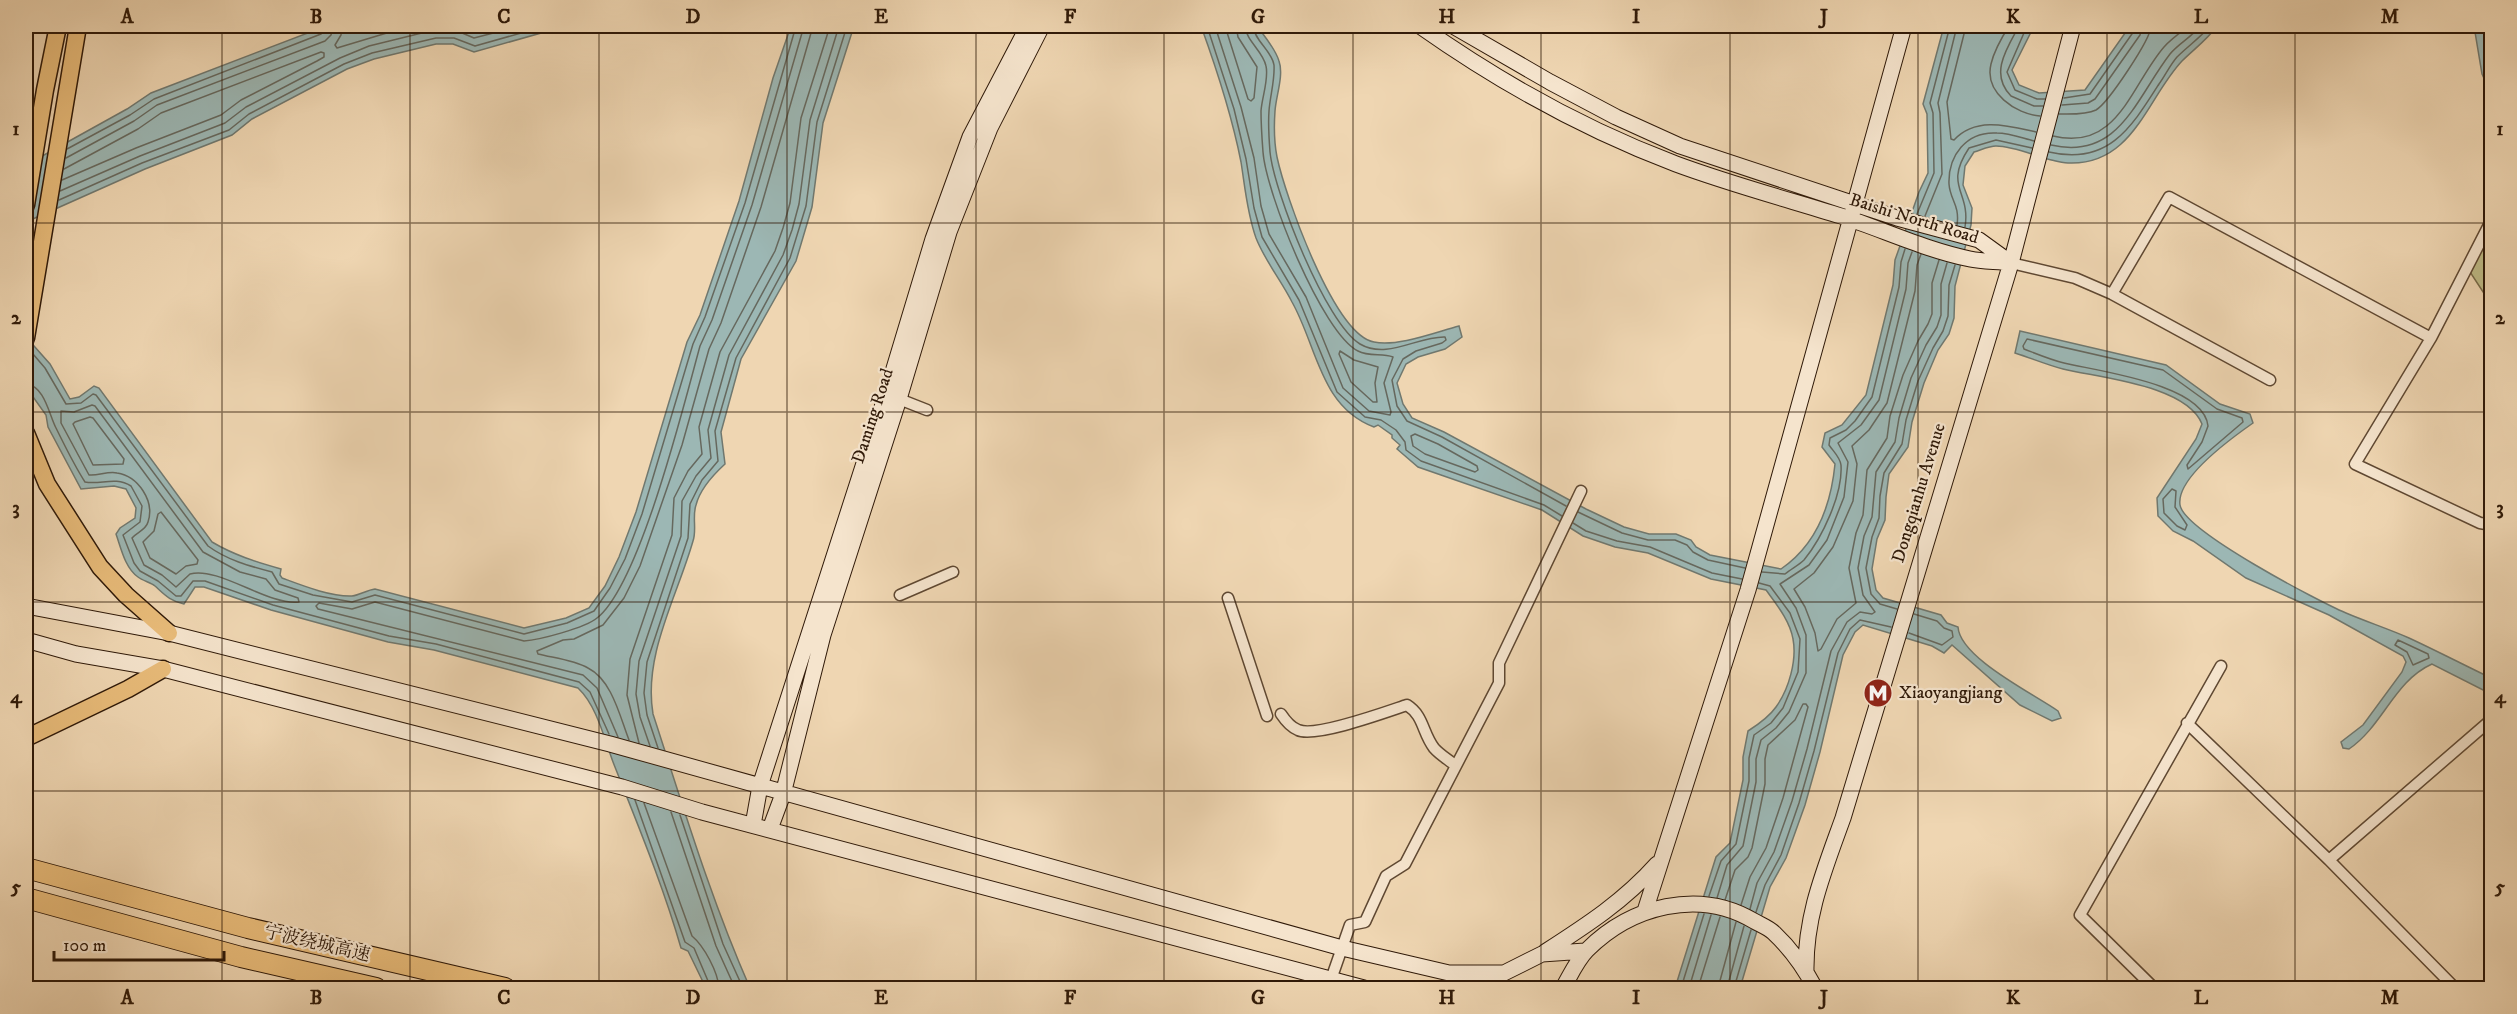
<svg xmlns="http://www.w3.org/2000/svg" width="2517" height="1014" font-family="'IM FELL DW Pica','Noto Serif SC',serif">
  <rect width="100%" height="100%" fill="#efd6b2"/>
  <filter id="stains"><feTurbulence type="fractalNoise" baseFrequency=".00333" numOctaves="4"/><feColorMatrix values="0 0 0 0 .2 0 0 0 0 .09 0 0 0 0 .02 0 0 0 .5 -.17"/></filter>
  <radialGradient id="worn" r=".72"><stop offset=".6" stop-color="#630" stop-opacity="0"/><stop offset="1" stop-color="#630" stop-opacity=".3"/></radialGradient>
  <!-- green -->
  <path fill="#bfbc88" stroke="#776a48" stroke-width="1.5" d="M2491,233V295L2487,298L2470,272Z"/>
  <!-- water -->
  <path fill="#9cb7b4" stroke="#70786f" stroke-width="1.5" d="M326,26H566L474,52L453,44H436L374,59L347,69L252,119L232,135L145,169L26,222V165L127,109L151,93Z
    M791,26H854L823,123L812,207L796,261L741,359L721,432L725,464C713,475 700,489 696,505C692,516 697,530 693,541C677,597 643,655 653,714C683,806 711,900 750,988H706L688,951L681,948C663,885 637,823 613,762C604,738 597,706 578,688L434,650L388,642L271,610L204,587H195L184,604C170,601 165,595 155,586C150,582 143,581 138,577C125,568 121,548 116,534L120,528L135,518L136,508L126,489L114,486L81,489L48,427L46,415L26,387V337L50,364L70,399L79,397L94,386L99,388L212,542C234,555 256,562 281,569L280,575L282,578C301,585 331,597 352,596C360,595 367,590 375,589L524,628L566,618L589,608L605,586L619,557L636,512L687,342L700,315L739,201L773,78Z
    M1201,26H1257C1265,37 1275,48 1279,61C1284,75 1276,96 1275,111C1274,125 1274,142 1277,157C1285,195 1334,335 1374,342C1398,347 1436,332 1459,326L1462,337L1445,349L1418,357L1406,364L1397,383L1403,404L1412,418L1444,432L1586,509L1624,527L1649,534H1676L1691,540L1696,547L1710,555L1781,569C1816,545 1831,505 1835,464L1822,447L1825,433L1842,425L1866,395L1893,285L1895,260L1919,192L1928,173L1927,114L1923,104L1944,26H2034L2012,70L2019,85L2039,93L2085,90L2130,26H2217C2207,40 2194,49 2182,61C2147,98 2133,166 2068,163C2045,162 2019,146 1996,146C1989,146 1981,150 1974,152L1965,166L1963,185L1972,208L1971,225L1955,286L1954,318L1949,334L1938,350L1924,383L1912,422L1908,447L1889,474L1886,497L1885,520L1877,539L1872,569L1876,590L1883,598L1941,615L1947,623L1958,627C1960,658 2034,694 2058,711L2061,718L2052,721L2020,705L1952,645L1944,653L1932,646L1863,625L1855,632L1843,655L1820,752L1805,805L1786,858L1770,887L1740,988H1675L1716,857L1730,843L1743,780V757L1748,731C1759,724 1769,717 1776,707C1789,689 1797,660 1793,639C1790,621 1777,605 1766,590L1711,579L1648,553L1615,547L1583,536L1542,510L1418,467L1397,449L1400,445L1392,438V435L1378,425L1374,427C1320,407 1317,346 1292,302C1281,280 1265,261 1256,238C1247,213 1245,187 1241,162C1232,116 1217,70 1201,26Z
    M2474,26H2491V93L2482,74Z
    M2020,331L2166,365L2220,404L2250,414L2253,423C2233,437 2176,478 2180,505C2184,531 2318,601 2346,613C2367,622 2389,629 2409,638C2437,651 2464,665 2491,678V694L2432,664C2394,681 2383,726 2349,749L2343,748L2341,742L2363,725L2402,672L2406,662L2403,656L2329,615L2246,578L2193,541L2173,531L2158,516L2157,498L2196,439L2202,424C2186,385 2100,378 2063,369C2047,365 2031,358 2015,353Z"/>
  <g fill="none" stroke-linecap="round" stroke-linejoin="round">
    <!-- shore -->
    <path stroke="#66685e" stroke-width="1.5" d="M342,26L341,35L335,45L337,48L410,26
      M1207,26L1234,109L1246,159L1254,208L1262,237L1299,300L1337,392L1365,417L1381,420L1396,430L1405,442L1406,450L1421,461L1544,505L1562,516
      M1215,26L1241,107L1254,158L1261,206L1269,234L1306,297L1343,388L1369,411L1390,415L1391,412L1384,383L1393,357C1382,353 1369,357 1358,351C1322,333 1266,193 1263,152C1262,139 1261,125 1261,111C1262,97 1269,79 1266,66C1263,51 1246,41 1245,26
      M1225,26L1248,99L1251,101L1254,98L1257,67L1238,37L1236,26
      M1253,26C1254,40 1272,51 1274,65C1275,80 1270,96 1269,111C1268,124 1269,139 1270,152C1274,192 1326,324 1360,344C1387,360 1418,336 1445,337L1446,340L1442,343L1416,351L1403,359L1392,380L1397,406L1407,421L1442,437L1566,506
      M1966,26L1947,102L1951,139L1954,140C1976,116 2009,126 2036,132
      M2009,26C2002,37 1994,51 1991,64C1984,93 2016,114 2040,116
      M2019,26C2007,48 1989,74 2011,96L2034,106H2043
      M2027,26L2007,72L2015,90L2037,99H2045
      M2064,98L2090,94L2134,31L2135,26
      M2062,105L2088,103L2095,99L2140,35L2142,26
      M2059,114C2070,114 2086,115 2096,110C2108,103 2151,39 2151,26
      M2053,136C2118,152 2131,85 2164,47C2171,39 2181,32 2189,26
      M2051,145C2119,161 2136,98 2170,54C2179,43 2192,37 2200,26
      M67,149L130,115L154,99L321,34L326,26
      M2049,152C2108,166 2131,128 2159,84C2165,76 2170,65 2177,57C2188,46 2200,38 2210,26
      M66,158L134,121L157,105L325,41L331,35L333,26
      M62,180L136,148L221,115L241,100L317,61L324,57V53L321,52L161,113L138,129L64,169
      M60,191L140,156L225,123L246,107L340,58L369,46L434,30H455L474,38L521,26
      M59,200L142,163L229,130L249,114L344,64L372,53L436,38H454L475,46L546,26
      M1917,214L1934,173L1933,113L1930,103L1950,26
      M1925,216L1942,174L1940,113L1938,103L1957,26
      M1957,225C1960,205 1950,200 1949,184C1948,156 1966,131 1997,133C2009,133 2022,138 2034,141
      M1965,227C1971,191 1943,187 1969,148L1996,140L2032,148
      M1921,254L1917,265L1915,291L1887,403L1869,430L1852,446L1857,464L1853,501L1833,547L1814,573L1794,589L1805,607L1815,633L1818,651L1821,649L1837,619L1856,603L1849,568L1856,533L1863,515L1867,470L1887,438L1890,416L1903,375L1918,341L1928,324L1932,314V283L1939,260
      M2027,339L2163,370L2217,409L2242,418L2243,422L2188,469L2187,465L2202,442L2208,426C2204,384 2097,371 2064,363C2051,360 2037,354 2024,349L2023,346Z
      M27,347L45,368L66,404L81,403L93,394L96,395L208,546C227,560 249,566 272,572L279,584L313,595L352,602L375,595L524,634L567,623L594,611L610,588L625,559L642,514L693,344L705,317L745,203L796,26
      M1340,351L1354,360L1378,367L1375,383L1377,402H1373L1351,382L1339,354Z
      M26,384C45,386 49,415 56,428C65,446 74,465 85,482C101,485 115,476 131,486L142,506L140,522L123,535L134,563L140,571L158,581L176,596H181L193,581H205L273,605L389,636L436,644L579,682L590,692L609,734
      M92,405L95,406L203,552L240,572L266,579L275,590L298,598L299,602C268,606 219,566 190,574L176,587L162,575L144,565L132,538C137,532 146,530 148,522C155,501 138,476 117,473C108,471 98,476 89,475L61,423V411L74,412Z
      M90,417L93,418L124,459L123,464L93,465L73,424L75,422Z
      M1415,434L1438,444L1477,466L1478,470L1475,472L1425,454L1413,446L1411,436Z
      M2172,489L2176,491L2175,507L2187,525L2185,530L2177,526L2164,513L2163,499Z
      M161,512L198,560L197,564L186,566L176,574L150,558L143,542L154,531L158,514Z
      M1578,512L1622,533L1648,540H1675L1687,545L1693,552L1708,560L1745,568
      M1573,523L1586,531L1617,541L1650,547L1712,573L1742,579
      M1762,572L1785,574C1791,569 1799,565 1804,560C1822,538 1843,494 1841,465C1840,457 1833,451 1829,445L1830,438L1846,430L1855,421L1872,397L1899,287L1901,262L1905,249
      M1897,609L1880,604L1871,594L1866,568L1872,537L1879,518L1880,496L1884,473L1902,444L1906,420L1918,381L1933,348L1943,331L1948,316L1949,285L1955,265
      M1909,633L1942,645L1953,637L1952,631L1944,628L1937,621L1914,614
      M2398,640L2428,654L2429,658L2413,665L2407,652L2395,645Z
      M618,737L597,688L583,675L318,609L316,606L319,603L352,609L375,602L524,641C539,640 585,628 597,618C640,584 684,404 700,346L712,320L752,205L804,26
      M629,740C620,717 612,680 588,668C574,660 554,658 538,654L537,651L563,640L574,639L603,625L624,598L640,566L682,445L709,349L721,323L761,207L813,26
      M639,743L627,695L630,659L672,535L674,498L688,471L702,454L699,427L720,352L775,251L783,228L790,203L801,118L830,26
      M650,746L640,717L636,694L639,661L681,536L682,501L696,476L711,458L708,430L729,355L783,255L792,230L799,204L810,120L839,26
      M658,748L647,715L644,693L647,662L688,538L690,504L702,480L718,461L715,431L736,358L790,258L806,206L817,122L847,26
      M635,800L685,942L694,948L711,988
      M644,803L692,936C704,946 718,972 719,988
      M671,812L716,946L735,988
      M680,815L723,944L743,988
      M1709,896L1721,861L1736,844L1749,781V758L1754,735L1771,723L1783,708L1798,672L1800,639L1790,613L1770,586L1759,583
      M1717,898L1727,865L1743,846L1756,782V759L1761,740L1776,728L1789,712L1806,673V635L1796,608L1780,584L1809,565L1827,540L1844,497L1848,462L1838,443L1861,425L1879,400L1906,289L1908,263L1912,252
      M1725,900L1735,870L1748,857L1752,848L1765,784V759L1768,745L1795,720L1803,704H1806L1808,707L1783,798L1766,848L1750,877L1741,905
      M1750,909L1757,883L1774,852L1792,801L1807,749L1831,651L1847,622L1860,612L1872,614L1875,612L1863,595L1858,568L1864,536L1872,517L1876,472L1895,442L1899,418L1911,378L1926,345L1937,327L1941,315V284L1947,263
      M1756,912L1765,885L1781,855L1799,803L1814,751L1838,653L1850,629L1860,620L1891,627
      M1681,988L1704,914
      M1689,988L1711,915
      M1698,988L1720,917
      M1718,988L1736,922
      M1727,988L1744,926
      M1734,988L1751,930"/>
    <!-- street casing -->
    <g stroke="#5f4832" stroke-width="13">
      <path id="street" d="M2492,219L2431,338L2355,464L2480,523L2492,525
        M2011,263L2075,278L2112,294L2270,380
        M2112,294L2169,197L2431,338
        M894,397L927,410
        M900,595L953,572
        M1228,598L1267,716
        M1281,714C1285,720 1290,727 1298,730C1315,738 1386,712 1407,705C1424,716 1422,732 1434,748C1440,755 1449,760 1456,766
        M2187,723L2329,860L2455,988
        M2329,860L2492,719
        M1328,988L1350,925L1365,922L1386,876L1405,864L1499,683V663L1581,491
        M2154,988L2080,915L2221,666"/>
    </g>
    <!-- secondary casing -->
    <g stroke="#2f1908" stroke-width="17">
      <path id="secondary" d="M1420,26C1498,81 1586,130 1676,164C1730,184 1786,199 1841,216C1884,230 1926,250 1970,259C1983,262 1998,261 2011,263
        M1453,26L1550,82L1616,117L1680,146L1897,218L1979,240L2008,261
        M26,606L169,633L610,744L1342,948L1449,973H1504L1542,954L1585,951
        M26,640L76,654L163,669L622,787L702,812L1364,988
        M753,825L760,786L886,395L933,239L970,137L1028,26
        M770,829L783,794L823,635L899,399L949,232L990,128L1042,26
        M1645,911L1748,590L1904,26
        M1545,952C1587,925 1624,901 1657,864
        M1806,972C1805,916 1824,871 1843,818L2011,263L2073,26
        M1563,988C1570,976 1577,960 1587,950C1631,906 1699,888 1754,921C1761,925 1769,928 1774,933C1790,948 1805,969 1815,988"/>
    </g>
    <!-- primary casing -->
    <g stroke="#2f1908" stroke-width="19">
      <path id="primary" d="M26,205L45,90L58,26
        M26,338L78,26
        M26,433L47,484L100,567L126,595L169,633
        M26,738L128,689L163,669"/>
    </g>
    <!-- highway casing -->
    <g stroke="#2f1908" stroke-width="22">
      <path id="highway" d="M26,868L248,928L505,988
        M26,898L241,957L376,988"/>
    </g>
    <!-- street -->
    <use href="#street" stroke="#f5e4cd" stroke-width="10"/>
    <!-- secondary -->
    <use href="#secondary" stroke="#f5e4cd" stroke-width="15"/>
    <!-- primary -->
    <use href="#primary" stroke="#e8bb79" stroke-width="16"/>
    <!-- highway -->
    <use href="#highway" stroke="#e8bb79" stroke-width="20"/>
  </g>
  <!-- grid -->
  <path fill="none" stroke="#2f1908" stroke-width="1.5" stroke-opacity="0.55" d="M222,26V988M410,26V988M599,26V988M787,26V988M976,26V988M1164,26V988M1353,26V988M1541,26V988M1730,26V988M1918,26V988M2107,26V988M2295,26V988M26,223H2492M26,412H2492M26,602H2492M26,791H2492"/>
  <!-- icons -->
  <defs>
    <g id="metro-disc" transform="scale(1.5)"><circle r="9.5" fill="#8f2418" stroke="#f5e4cd"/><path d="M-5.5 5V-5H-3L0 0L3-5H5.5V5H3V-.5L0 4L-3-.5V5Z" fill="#fff"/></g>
  </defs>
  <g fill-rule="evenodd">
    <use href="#metro-disc" x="1878" y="693"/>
  </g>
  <g text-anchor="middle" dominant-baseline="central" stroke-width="4.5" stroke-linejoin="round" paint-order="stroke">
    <!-- street labels -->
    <g font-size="18" fill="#2f1908" stroke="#f5e4cd">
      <text transform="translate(1914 219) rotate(17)">Baishi North Road</text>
      <text transform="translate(873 416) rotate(-72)">Daming Road</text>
      <text transform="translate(1919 493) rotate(-73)">Dongqianhu Avenue</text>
      <text transform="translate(317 944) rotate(13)">宁波绕城高速</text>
    </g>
    <!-- poi labels -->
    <g font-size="18" fill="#2f1908" stroke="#f5e4cd" text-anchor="start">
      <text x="1899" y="693">Xiaoyangjiang</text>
    </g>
  </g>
  <!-- margin -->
  <rect width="2517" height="1014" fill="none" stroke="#efd6b2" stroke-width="66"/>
  <!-- scale -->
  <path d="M54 951v9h170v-9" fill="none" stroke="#2f1908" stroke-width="3"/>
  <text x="63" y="951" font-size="18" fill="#2f1908" stroke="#f5e4cd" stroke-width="4.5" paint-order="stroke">100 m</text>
  <rect x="33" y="33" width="2451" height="948" fill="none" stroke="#2f1908" stroke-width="2"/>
  <g font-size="20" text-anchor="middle" font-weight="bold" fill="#2f1908">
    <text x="127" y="23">A</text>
    <text x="316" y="23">B</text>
    <text x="504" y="23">C</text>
    <text x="693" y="23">D</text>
    <text x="881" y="23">E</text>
    <text x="1070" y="23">F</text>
    <text x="1258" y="23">G</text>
    <text x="1447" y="23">H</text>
    <text x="1636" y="23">I</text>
    <text x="1824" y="23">J</text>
    <text x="2013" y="23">K</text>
    <text x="2201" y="23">L</text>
    <text x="2390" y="23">M</text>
    <text x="16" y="135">1</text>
    <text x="2500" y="135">1</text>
    <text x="16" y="324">2</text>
    <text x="2500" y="324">2</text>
    <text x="16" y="514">3</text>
    <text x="2500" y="514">3</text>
    <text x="16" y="703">4</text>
    <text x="2500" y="703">4</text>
    <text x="16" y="893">5</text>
    <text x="2500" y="893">5</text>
    <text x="127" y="1004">A</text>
    <text x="316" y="1004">B</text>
    <text x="504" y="1004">C</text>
    <text x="693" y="1004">D</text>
    <text x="881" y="1004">E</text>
    <text x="1070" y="1004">F</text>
    <text x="1258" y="1004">G</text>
    <text x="1447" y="1004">H</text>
    <text x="1636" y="1004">I</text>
    <text x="1824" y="1004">J</text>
    <text x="2013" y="1004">K</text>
    <text x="2201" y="1004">L</text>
    <text x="2390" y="1004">M</text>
  </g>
  <rect width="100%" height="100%" filter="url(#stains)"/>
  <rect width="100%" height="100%" fill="url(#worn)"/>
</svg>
